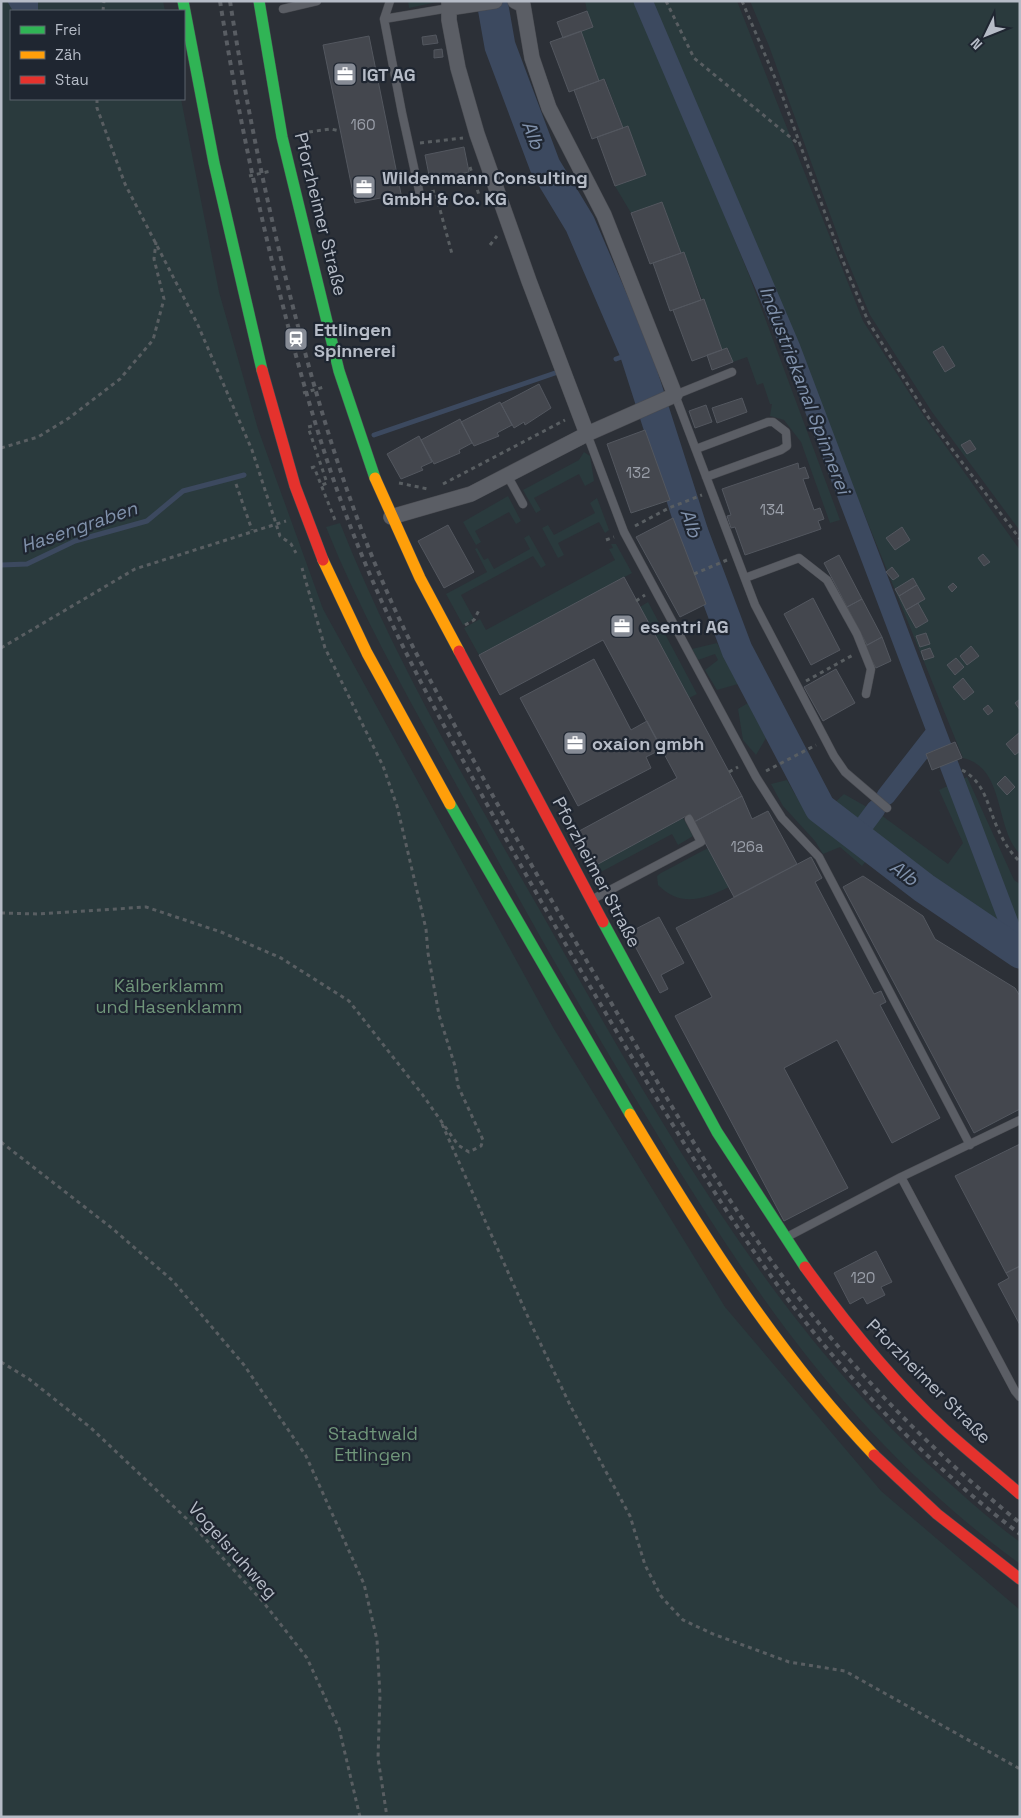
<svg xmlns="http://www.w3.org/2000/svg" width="1021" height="1818" font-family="'Space Grotesk',sans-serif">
  <rect width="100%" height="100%" fill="#2c3037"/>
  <!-- green -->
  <path fill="#2a3a3d" d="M1,1H163L165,11H11V99H181L219,292L258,429L323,609L554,1029L725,1307L881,1491L1020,1610V1817H1Z
    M408,1H437V2L409,8Z
    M585,1H637L749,275L840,520L830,523L801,442L784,420L770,416L772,404H770L763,383L757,385L747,357L733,362L728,348L722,350L684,253H681L662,202L631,213L615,186L646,175L628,126L623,128L605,79L599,81L581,31L587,11Z
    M652,1H737L863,321L926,419L1020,550V854C994,828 1006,768 963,758L738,202Z
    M750,1H1020V531L932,412L870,315L843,250L769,46Z
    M584,452L590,456L594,481L585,486L579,474L534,498L541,510L536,513L523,490L579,460Z
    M508,496L521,521L516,524L509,512L475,531L481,542L476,545L463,522Z
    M597,498L609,530L605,533L599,522L558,543L564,555L558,558L542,528L548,525L554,535L595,513L590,503Z
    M340,523C394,660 469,787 542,914C655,1113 767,1319 939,1474C965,1497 991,1521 1020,1542V1564C853,1442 751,1291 646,1116C592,1028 540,938 491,848C434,742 371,639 326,527Z
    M529,535L546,565L541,568L533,556L461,595L474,619L463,625L446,594L487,572L475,549L477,548L484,560L488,558L494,569L530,549L524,538Z
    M611,544H616L632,573L479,655L464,628L480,619L486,630L615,560L609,549L613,548Z
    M648,602L697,694L689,698L640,607Z
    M717,643L738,684L717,690L705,670L718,660L715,654L698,660L692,649Z
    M748,703L766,738L756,755L743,740L738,709Z
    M967,777L1014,880L1020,884V946L828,809L844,794L881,815L948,864L963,843L939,790Z
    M787,780C807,819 831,836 867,860L862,866L840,847L823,854L815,841L783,806L771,784Z
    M683,818L693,836L678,845L672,834L599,873L605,883L599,887L589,869Z
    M708,848L729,887C703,900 680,907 658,885L657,876L661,873Z"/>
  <!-- water -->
  <path fill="#3c495f" d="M7,1H38V11H13Z"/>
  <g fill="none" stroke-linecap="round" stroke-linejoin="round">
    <!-- stream -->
    <path stroke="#3c495f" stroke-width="5" d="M616,359L635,352
      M374,435L558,372
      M1,565L27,564L75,541L147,521L183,491L244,475"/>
    <!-- canal -->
    <path stroke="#3c495f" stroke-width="19" d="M643,1L791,348L1020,952
      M886,796L935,733
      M856,836L876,809"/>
    <!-- river -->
    <path stroke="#3c495f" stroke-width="31" d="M492,1L500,46L545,166L580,224L635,352L693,533L737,650L820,808L924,888L1020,953"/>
  </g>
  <!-- building -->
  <path fill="#44474e" stroke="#53575f" d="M587,11L593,27L563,38L557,22Z
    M581,31L599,81L569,92L550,42Z
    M436,35L438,43L423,45L422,37Z
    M369,36L401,194L355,203L323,45Z
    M442,49L443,57L434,58V50Z
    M604,79L623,128L592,139L574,90Z
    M628,126L646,175L615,186L597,137Z
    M464,147L469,172L430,180L425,155Z
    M662,202L681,253L650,264L631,213Z
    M684,252L701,300L670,311L653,263Z
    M704,299L722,350L692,361L673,310Z
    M943,346L955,366L945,372L933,352Z
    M727,348L733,362L712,370L707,355Z
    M539,384L551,408L525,425L524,422L514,428L501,404Z
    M742,398L747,412L717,423L712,408Z
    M500,402L512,425L497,433L499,436L474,446L461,422Z
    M706,405L712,422L695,428L689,411Z
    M460,419L472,443L459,450L460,453L434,464L421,440Z
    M645,430L670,500L631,513L607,444Z
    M419,436L432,462L421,467L423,470L401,479L387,454Z
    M970,440L976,449L967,454L961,445Z
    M798,463L799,469L805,467L809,478L803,479L814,510L820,508L824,519L818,521L821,529L745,555L735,527L731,528L727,516L731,515L722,489Z
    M673,518L706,604L680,617L636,537Z
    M448,525L474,572L444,588L418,541Z
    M902,527L910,540L895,550L886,538Z
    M983,554L990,562L984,566L978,558Z
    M839,555L862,599L847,607L824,563Z
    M892,567L899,576L893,580L886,572Z
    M624,577L742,796L694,822L690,814L589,869L570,836L677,778L603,640L500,695L479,655Z
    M913,578L917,585L899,596L895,589Z
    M953,583L957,587L952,592L948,587Z
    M917,585L925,599L906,610L899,596Z
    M813,598L840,650L811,665L784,614Z
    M862,599L882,637L867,645L847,607Z
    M918,603L928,621L916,628L906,610Z
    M926,633L930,644L920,647L916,636Z
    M882,637L891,661L876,668L864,647Z
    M971,646L979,656L967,665L960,656Z
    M930,648L934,657L924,660L921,651Z
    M956,658L964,667L955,675L947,665Z
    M594,659L631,730L647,721L662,749L646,757L651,768L578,806L520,698Z
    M836,669L855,703L823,721L804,687Z
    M963,678L974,692L964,700L953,687Z
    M1020,699V710L1015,703Z
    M988,705L993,711L988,715L983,709Z
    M1020,732V751L1015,755L1006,744Z
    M955,742L962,758L932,770L926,754Z
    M1005,776L1015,787L1007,795L997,784Z
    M742,796L752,819L768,811L797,864L734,897L694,822Z
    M811,857L822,878L815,882L874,994L881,991L886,1002L880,1005L940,1118L892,1143L837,1040L784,1068L848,1188L784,1221L675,1016L712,997L676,928Z
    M863,876L923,916L935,939L1015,988L1020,996V1109L974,1133L843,887Z
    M659,917L684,963L661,975L668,989L660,993L628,933Z
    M1020,1144V1266L1006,1273L955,1176Z
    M876,1251L892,1282L881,1287L885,1295L867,1304L863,1297L850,1304L834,1273Z
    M1020,1266V1325L998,1284L1009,1278L1006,1273Z"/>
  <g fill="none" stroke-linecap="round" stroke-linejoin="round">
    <!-- lane casing -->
    <g stroke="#4a4c52" stroke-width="9">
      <path id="lane" d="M390,1L384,19L449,8
        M283,9L317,1
        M384,19L402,113L420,195
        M732,372L675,395L755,605L834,756L845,772L887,808
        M587,434L624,532L756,777L782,818L819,857L970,1145
        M696,449L768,422H773L786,432L787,446L781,450L706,477
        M507,475L523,504
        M745,578L799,558L827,580L857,634L871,669L866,694
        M593,899L701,842L689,819
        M901,1177L1015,1391L1020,1397
        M787,1237L901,1177L1020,1120"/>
    </g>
    <!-- street casing -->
    <g stroke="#4a4c52" stroke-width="16">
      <path id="street" d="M449,1V20L458,68L477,134L529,281L587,434
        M449,8L495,1
        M391,517L471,494L587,434L675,395L604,215L549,108L532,58L523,5L515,1"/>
    </g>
    <!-- fast casing -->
    <g stroke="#4a4c52" stroke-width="12">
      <path id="fast" d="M183,1L214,163L262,370
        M259,1L282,137L339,371L375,478
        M450,804L630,1114
        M603,922L717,1132L805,1267"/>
    </g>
    <!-- slow casing -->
    <g stroke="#4a4c52" stroke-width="12">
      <path id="slow" d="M375,478L420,578L459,651
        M323,560L367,653L450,804
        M630,1114C702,1234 778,1354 874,1455"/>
    </g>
    <!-- jam casing -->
    <g stroke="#4a4c52" stroke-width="12">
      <path id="jam" d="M262,370L295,486L323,560
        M459,651L603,922
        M805,1267C847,1325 892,1381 944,1429C969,1452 995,1472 1020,1494
        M874,1455L937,1514L1020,1579"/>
    </g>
    <!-- path -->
    <path stroke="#595e62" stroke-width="3" stroke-dasharray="4 4" stroke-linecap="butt" d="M666,1L694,58L801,146
      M742,1L781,92L838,249L868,321L930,420L1020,539
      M103,11L104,1
      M97,99V108L125,184L197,323L252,450L280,536L291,544L296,553
      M301,133L331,129L340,131
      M420,143L463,138
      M470,167L479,195
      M249,176L271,171
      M431,192L435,191L452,254
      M490,245L497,236
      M303,393L324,387
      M312,426L308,427L327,483L322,485
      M1,448L38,437L69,418L120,379L153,340L164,299L154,259L156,242
      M311,468L314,467L335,520L338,519
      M399,483L428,489
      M236,484L252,530
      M443,484L565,420
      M635,526L669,508L702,495
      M606,540L614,537
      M694,574L727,560
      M636,601L645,595
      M465,625L474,620L479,610
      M1,648L135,569L286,521
      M806,681L853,655
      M962,770C986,783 987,806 998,829C1003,841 1010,852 1020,862
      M766,771L816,745
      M729,772L738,767
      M1,913L38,914L146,907L221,932L281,958L349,1001L422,1094L458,1145L469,1152L481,1146L483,1140L458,1086L455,1066L439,1015L428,953L426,929L397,806L383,766L325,648L302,568
      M442,1124L532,1326L571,1407L630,1516L645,1565L661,1596L668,1604L683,1620L713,1634L789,1662L845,1671L1020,1769
      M1,1142L113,1229L173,1281L244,1365L306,1456L364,1584L377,1640L380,1696L378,1758L387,1817
      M1,1362L29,1379L91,1428L188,1520L264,1603L307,1658L339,1728L360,1817"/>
    <!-- lane -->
    <use href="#lane" stroke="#5b5e65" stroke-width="8"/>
    <!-- street -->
    <use href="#street" stroke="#5b5e65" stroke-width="15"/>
    <!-- fast -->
    <use href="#fast" stroke="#30b455" stroke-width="11"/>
    <!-- slow -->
    <use href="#slow" stroke="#ff9f0a" stroke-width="11"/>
    <!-- jam -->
    <use href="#jam" stroke="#e5322d" stroke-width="11"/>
    <!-- rail -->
    <path stroke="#595d63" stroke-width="4" stroke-dasharray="5 5" stroke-linecap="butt" d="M220,1C237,109 260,216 287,322C308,402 331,481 363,558C392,629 428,697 465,764C517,860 571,955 627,1049C679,1135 730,1222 790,1302C855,1388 934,1469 1020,1534
      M230,1C246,105 268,209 294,311C319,407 347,502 388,594C411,647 440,698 468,750C512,832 559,914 606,994C662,1090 717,1187 783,1277C851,1369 931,1451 1020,1523"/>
  </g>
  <!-- icons -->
  <defs>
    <g id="office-square" transform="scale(1.25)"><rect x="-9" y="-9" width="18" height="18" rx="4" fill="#868b95" stroke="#1f2631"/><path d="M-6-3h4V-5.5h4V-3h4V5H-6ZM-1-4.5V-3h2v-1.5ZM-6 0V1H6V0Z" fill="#fff"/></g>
    <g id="station-square" transform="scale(1.25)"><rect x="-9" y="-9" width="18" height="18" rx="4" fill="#868b95" stroke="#1f2631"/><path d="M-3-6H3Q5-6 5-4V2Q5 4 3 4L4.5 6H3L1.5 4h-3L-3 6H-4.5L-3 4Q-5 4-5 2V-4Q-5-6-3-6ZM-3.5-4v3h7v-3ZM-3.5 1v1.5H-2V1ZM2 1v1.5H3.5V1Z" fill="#fff"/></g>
  </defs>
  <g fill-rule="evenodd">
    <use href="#office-square" x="345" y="74"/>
    <use href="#office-square" x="364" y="187"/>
    <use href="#station-square" x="296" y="339"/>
    <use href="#office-square" x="622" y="626"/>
    <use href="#office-square" x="575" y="743"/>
  </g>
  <g text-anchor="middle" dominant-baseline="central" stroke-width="4.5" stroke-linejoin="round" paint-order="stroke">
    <!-- number labels -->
    <g font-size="15" fill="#9a9fa9">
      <text x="363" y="124">160</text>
      <text x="638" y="472">132</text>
      <text x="772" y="509">134</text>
      <text x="747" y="846">126a</text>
      <text x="863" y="1277">120</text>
    </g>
    <!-- poi labels -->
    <g font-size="18" font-weight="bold" fill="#b6bcc7" stroke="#1f2631" text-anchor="start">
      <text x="362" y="74">IGT AG</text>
      <text x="382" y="177">Wildenmann Consulting<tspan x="382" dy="21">GmbH &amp; Co. KG</tspan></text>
      <text x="314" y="329">Ettlingen<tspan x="314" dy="21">Spinnerei</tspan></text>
      <text x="640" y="626">esentri AG</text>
      <text x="592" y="743">oxaion gmbh</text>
    </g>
    <!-- street labels -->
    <g font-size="18" fill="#b6bcc7" stroke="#1f2631">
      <text transform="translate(321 214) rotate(76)">Pforzheimer Straße</text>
      <text transform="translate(597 872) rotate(62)">Pforzheimer Straße</text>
      <text transform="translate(929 1381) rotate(45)">Pforzheimer Straße</text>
      <text transform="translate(233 1550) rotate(48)">Vogelsruhweg</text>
    </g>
    <!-- park labels -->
    <g font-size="18" fill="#70967a" stroke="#1f2631">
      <text x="169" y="985">Kälberklamm<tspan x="169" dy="21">und Hasenklamm</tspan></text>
      <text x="373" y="1433">Stadtwald<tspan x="373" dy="21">Ettlingen</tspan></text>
    </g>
    <!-- water labels -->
    <g font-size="19" font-style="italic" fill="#8192ac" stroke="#1f2631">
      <text transform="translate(533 135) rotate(69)">Alb</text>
      <text transform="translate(805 390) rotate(69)">Industriekanal Spinnerei</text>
      <text transform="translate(691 523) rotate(71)">Alb</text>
      <text transform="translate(79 527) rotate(-19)">Hasengraben</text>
      <text transform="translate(904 873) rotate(37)">Alb</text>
    </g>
  </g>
  <!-- border -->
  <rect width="1021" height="1818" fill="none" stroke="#b6bcc7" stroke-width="5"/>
  <!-- legend -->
  <rect x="10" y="10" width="175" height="90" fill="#1f2631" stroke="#5b626d"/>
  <rect x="20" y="26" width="25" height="8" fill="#30b455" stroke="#5b626d"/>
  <text x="55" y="35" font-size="15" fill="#b6bcc7">Frei</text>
  <rect x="20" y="51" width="25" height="8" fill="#ff9f0a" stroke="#5b626d"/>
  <text x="55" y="60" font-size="15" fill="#b6bcc7">Zäh</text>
  <rect x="20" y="76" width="25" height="8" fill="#e5322d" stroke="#5b626d"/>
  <text x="55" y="85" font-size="15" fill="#b6bcc7">Stau</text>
  <!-- north arrow -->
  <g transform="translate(986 35) rotate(227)" stroke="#1f2631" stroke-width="4" paint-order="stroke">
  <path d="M0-4L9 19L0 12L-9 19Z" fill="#b6bcc7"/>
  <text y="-8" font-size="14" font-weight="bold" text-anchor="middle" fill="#b6bcc7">N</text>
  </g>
</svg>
